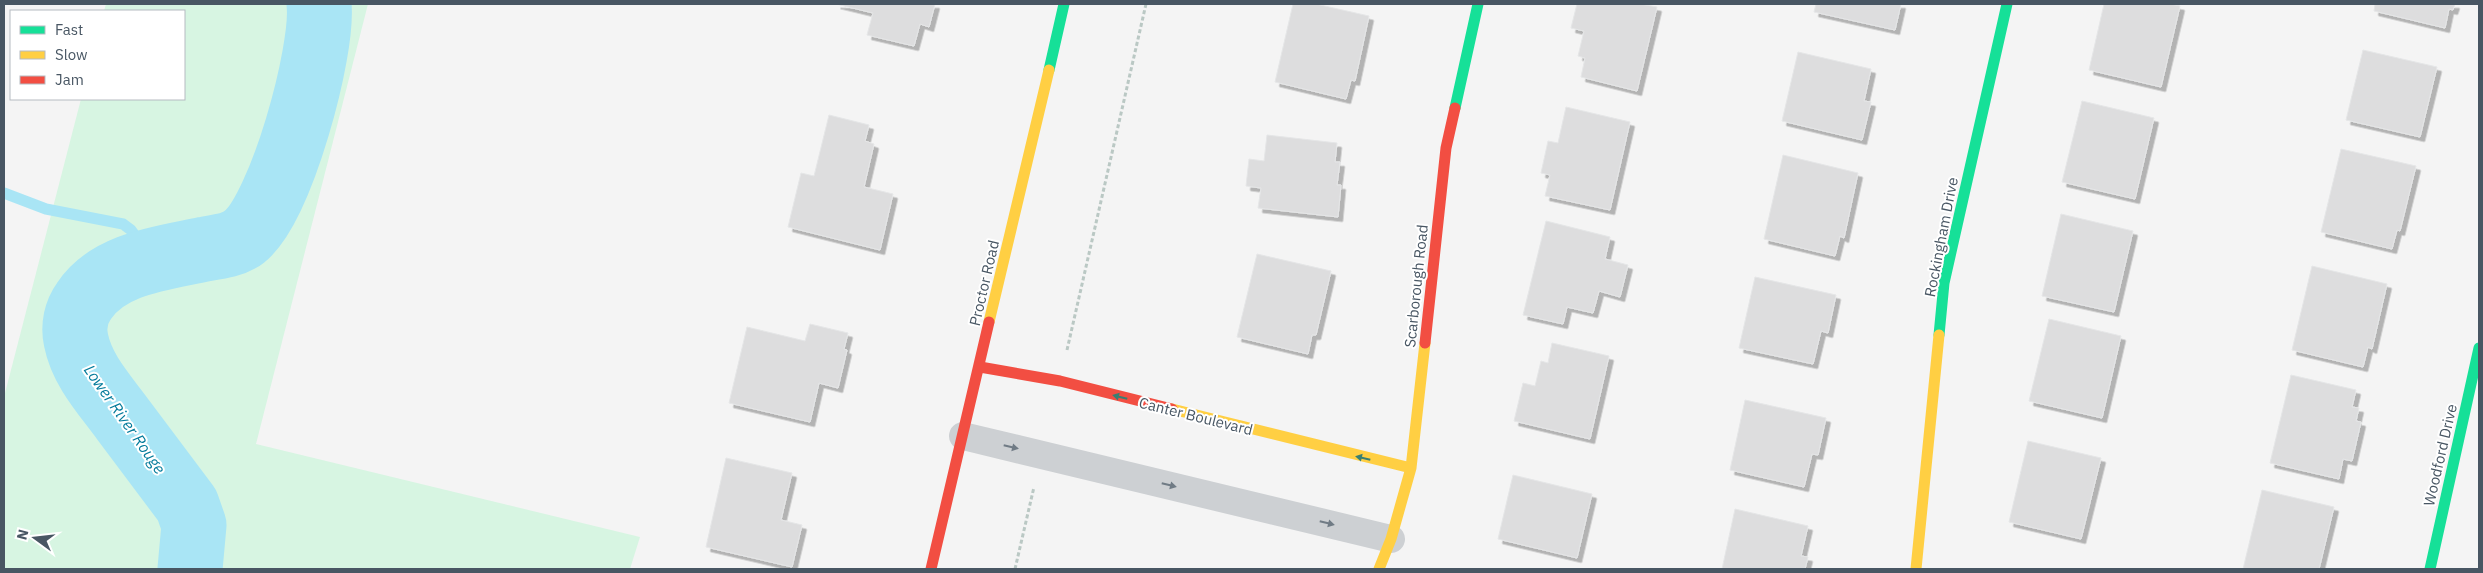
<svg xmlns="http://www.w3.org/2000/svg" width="2483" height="573" font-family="'IBM Plex Sans',sans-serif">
  <defs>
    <filter id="shadow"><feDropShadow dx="4.5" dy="4.5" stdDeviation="0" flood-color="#0004"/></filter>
  </defs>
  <rect width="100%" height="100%" fill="#f4f4f4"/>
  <!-- green -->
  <path fill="#d7f5e2" d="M106,4H368L256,444L640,537L630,569H4V397L81,99H184V11H104Z"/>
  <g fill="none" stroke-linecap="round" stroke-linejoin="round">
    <!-- stream -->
    <path stroke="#a9e5f5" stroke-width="11" d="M4,193L46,209L123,224L131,230L153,260"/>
    <!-- river -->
    <path stroke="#a9e5f5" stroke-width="65" d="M190,569L194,525L187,505C166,477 145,449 124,421C106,396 82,371 76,340C73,326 76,312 84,301C109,263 164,258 205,249C218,247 234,245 244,237C281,209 324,50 319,4"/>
  </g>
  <!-- building -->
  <path fill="#ddddde" stroke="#e5e6e7" filter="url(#shadow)" d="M836,4H935L929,27L920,24L914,46L867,35L873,13Z
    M1293,4H1316L1369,16L1355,81L1351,80L1346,99L1275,82Z
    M1577,4H1640L1657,7L1637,91L1581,77L1585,58L1578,56L1584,31L1571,28Z
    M1816,4H1901L1895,30L1814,12Z
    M2104,4H2170L2180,6L2161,87L2089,70Z
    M2375,4H2455L2453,10L2449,9L2445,28L2374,11Z
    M2363,50L2437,67L2420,137L2346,120Z
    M1798,52L1871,69L1864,101L1871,102L1862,140L1782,121Z
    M2082,101L2154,118L2135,199L2062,182Z
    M1566,107L1630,122L1610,210L1545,196L1550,175L1541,173L1548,141L1558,143Z
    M829,115L869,125L865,141L874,144L864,187L893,194L880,250L788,227L801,173L814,176Z
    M1267,135L1337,143L1335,162H1340L1337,185H1341L1338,217L1258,208L1261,188L1246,186L1249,159L1264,161Z
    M2341,149L2416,166L2400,231L2397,230L2392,249L2321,232Z
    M1783,155L1858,173L1844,238L1840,236L1835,256L1764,239Z
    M2061,214L2133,231L2114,312L2042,296Z
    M1546,221L1610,237L1605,259L1628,265L1620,297L1599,291L1593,313L1567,307L1563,324L1523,315Z
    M1257,254L1331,271L1316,335H1312L1308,354L1237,337Z
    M2312,266L2387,284L2372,349L2368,347L2363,367L2292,350Z
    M1755,277L1836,295L1828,333L1821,331L1813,364L1739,348Z
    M2049,319L2121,336L2102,418L2029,401Z
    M810,324L848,333L844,349L847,350L838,388L819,383L810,422L729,403L747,327L805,341Z
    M1552,343L1609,356L1590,439L1514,421L1523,383L1535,386L1541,361L1548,363Z
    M2291,375L2356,390L2352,407L2359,408L2356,421L2361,422L2352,461L2343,459L2339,479L2270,463Z
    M1745,400L1826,418L1818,455L1812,454L1804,487L1730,470Z
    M2028,441L2101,458L2081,539L2009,522Z
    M726,458L792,473L781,520L802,525L792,567L706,547Z
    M1513,475L1592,494L1577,558L1498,539Z
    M2262,490L2334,507L2319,569H2243Z
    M1735,509L1808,526L1801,556L1808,557L1805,569H1722Z"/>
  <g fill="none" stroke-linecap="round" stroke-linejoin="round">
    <!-- path -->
    <path stroke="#bac8c4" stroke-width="3" stroke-dasharray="4 2.5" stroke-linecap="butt" d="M1067,350L1146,4
      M1015,569L1034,487"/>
    <!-- street -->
    <path stroke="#cdd0d3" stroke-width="28" d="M963,436L1391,539"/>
    <!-- fast -->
    <path stroke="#16e098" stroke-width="11" d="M1049,70L1064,4
      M1455,108L1478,4
      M1939,335L1944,283L2007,4
      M2430,569L2479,348"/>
    <!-- slow -->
    <path stroke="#ffcf43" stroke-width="11" d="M989,322L1049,70
      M1172,409L1411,468
      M1379,569L1391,539L1411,468L1425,343
      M1916,569L1939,335"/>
    <!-- jam -->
    <path stroke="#f24e42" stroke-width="11" d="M1425,343L1446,148L1455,108
      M980,367L1060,381L1172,409
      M931,569L989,322"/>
  </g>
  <!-- one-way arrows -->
  <defs><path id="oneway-solid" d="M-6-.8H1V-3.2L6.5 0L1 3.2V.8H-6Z" transform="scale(1.25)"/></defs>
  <g fill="#397f73">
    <use href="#oneway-solid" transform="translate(1120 397) rotate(-166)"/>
    <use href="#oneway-solid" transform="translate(1363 458) rotate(-167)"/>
  </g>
  <g fill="#707b85">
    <use href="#oneway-solid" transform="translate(1011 447) rotate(13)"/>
    <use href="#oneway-solid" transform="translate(1169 485) rotate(14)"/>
    <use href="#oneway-solid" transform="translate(1327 523) rotate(14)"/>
  </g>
  <g text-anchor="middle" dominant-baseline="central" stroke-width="4" stroke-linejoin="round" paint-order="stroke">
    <!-- street labels -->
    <g font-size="15" fill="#485663" stroke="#fff">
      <text transform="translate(1941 237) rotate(-79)">Rockingham Drive</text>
      <text transform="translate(984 283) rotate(-77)">Proctor Road</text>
      <text transform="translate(1416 286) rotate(-84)">Scarborough Road</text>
      <text transform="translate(1196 416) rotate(14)">Canter Boulevard</text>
      <text transform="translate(2440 455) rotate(-77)">Woodford Drive</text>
    </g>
    <!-- water labels -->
    <g font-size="16" font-style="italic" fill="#037b9b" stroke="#fff">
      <text transform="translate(125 419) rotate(55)">Lower River Rouge</text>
    </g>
  </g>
  <!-- border -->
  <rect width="2483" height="573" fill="none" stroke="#485663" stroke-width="10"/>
  <!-- legend -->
  <rect x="10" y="10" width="175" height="90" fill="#ffffff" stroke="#b6bbc1"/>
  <rect x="20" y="26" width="25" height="8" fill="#16e098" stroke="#b6bbc1"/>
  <text x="55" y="35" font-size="15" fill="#485663">Fast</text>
  <rect x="20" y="51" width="25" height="8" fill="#ffcf43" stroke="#b6bbc1"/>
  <text x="55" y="60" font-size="15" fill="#485663">Slow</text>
  <rect x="20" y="76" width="25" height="8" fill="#f24e42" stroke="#b6bbc1"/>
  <text x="55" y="85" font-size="15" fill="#485663">Jam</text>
  <!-- north arrow -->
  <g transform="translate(35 538) rotate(285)" stroke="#ffffff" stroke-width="4" paint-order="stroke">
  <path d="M0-4L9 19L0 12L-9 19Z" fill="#485663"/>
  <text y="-8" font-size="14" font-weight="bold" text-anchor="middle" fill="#485663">N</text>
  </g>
</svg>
